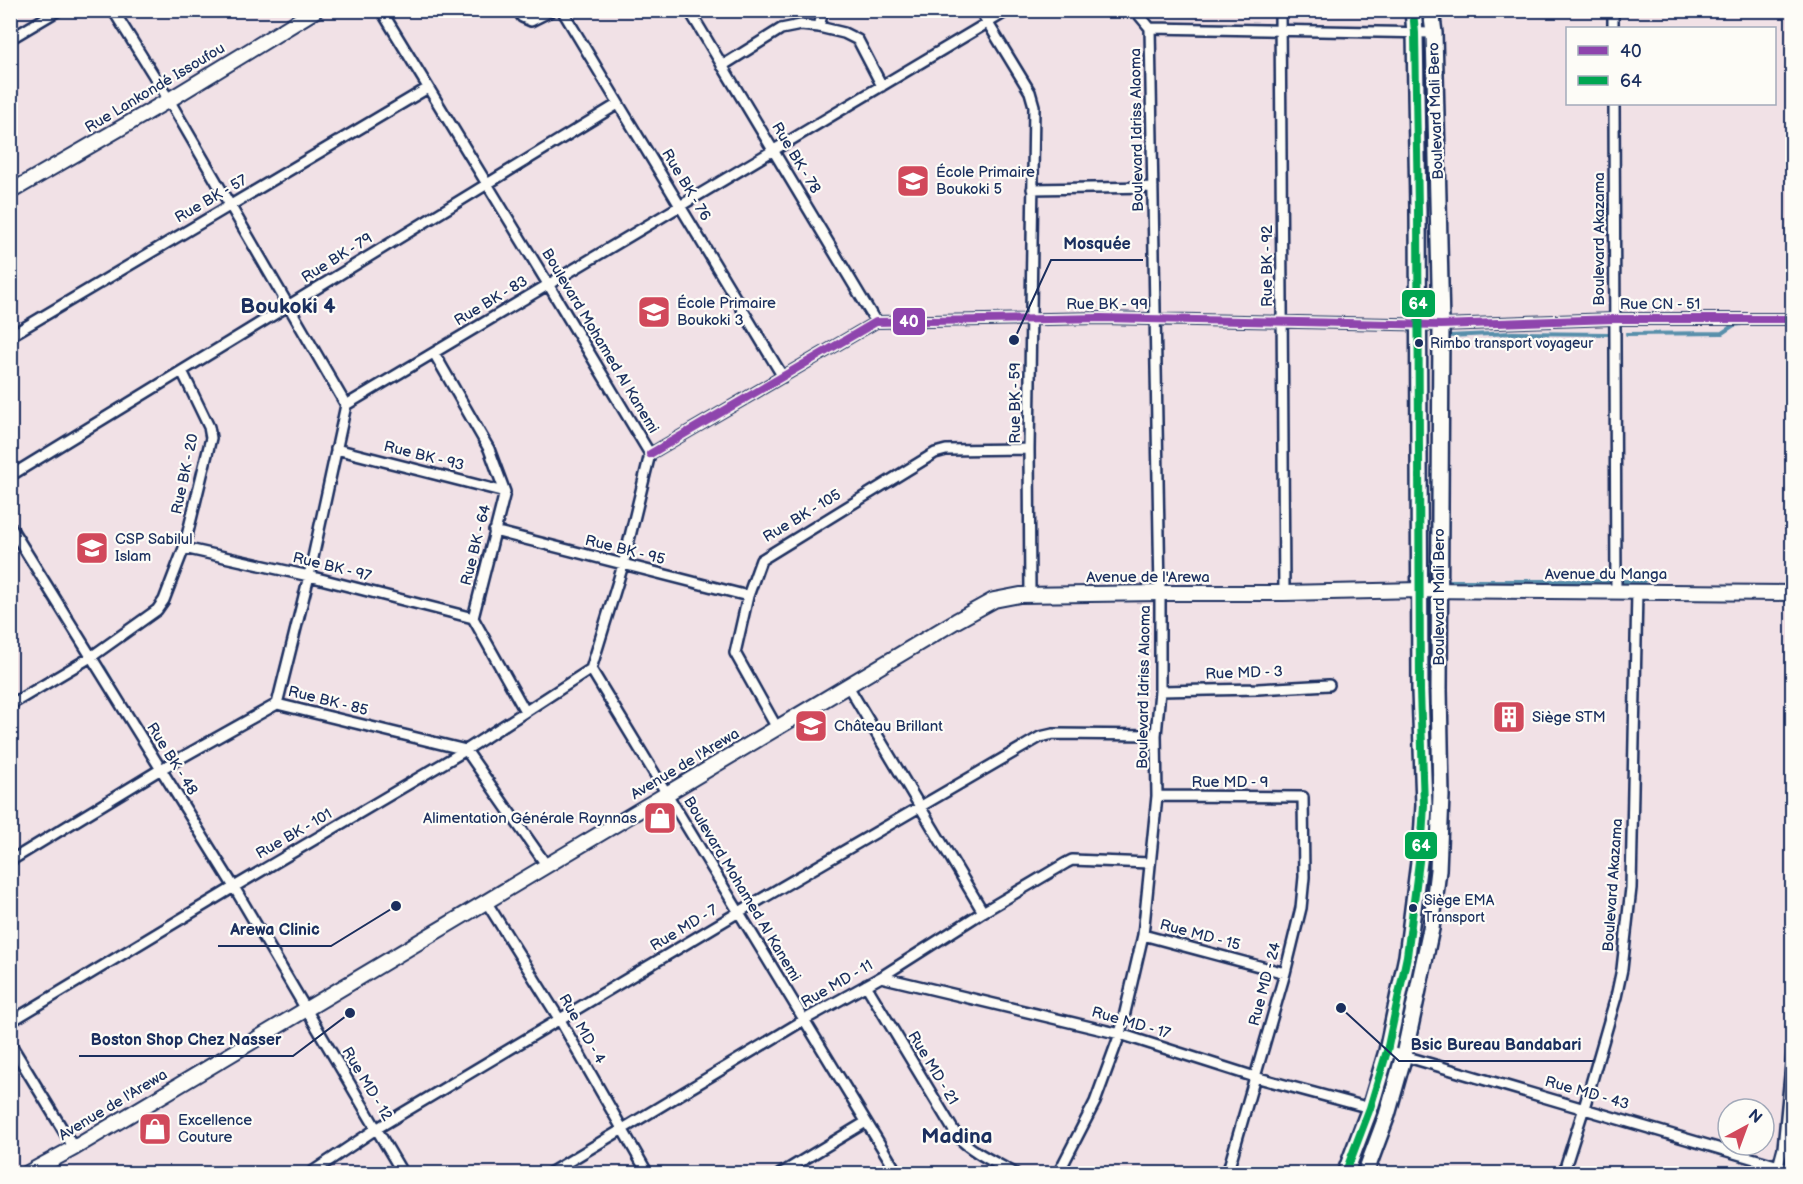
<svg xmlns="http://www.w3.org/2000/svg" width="1803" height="1184" font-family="'Balsamiq Sans',sans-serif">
  <rect width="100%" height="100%" fill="#f1e1e6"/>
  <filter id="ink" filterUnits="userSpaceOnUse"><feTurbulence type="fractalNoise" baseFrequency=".0167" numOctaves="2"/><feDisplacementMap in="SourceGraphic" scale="12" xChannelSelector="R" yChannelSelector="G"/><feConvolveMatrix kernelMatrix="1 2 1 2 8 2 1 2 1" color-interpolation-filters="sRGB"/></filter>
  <g filter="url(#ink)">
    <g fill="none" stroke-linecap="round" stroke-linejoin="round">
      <!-- stream -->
      <path stroke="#588fab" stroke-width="4" d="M1627,334L1722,333L1734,325L1750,323
        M1448,336L1512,333L1608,334
        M1448,581H1608
        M1623,581H1644
        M99,663L104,667L129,710"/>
      <!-- street casing -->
      <g stroke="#1b2f5e" stroke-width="14">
        <path id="street" d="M113,10L169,100L346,405
          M381,10L548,284L650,454L623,565L591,669L898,1174
          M518,10L522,17L531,21L553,10
          M562,10L783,377
          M689,10L876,322
          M980,10L1030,92L1034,106L1029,449L1030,595
          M1280,10L1284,593
          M1613,10V28
          M819,27L823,10
          M1150,28L1434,33
          M10,39L59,10
          M722,66L781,29L801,25L819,27L844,33L858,40L882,86
          M1614,104L1616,591
          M1032,189L1153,187
          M10,336L428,88
          M434,353L489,449L505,492L473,618L525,711
          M336,449L505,492
          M650,454L876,322L1101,318L1441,325L1614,319H1792
          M10,476L618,104
          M10,526L234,887L403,1174
          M494,531L748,596
          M184,548L309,576L473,618
          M848,686L983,912
          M1160,691L1258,689L1329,685
          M277,704L309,576L346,405L1009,10
          M10,705L91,657L157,610L164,600L184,548L211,438L209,427L182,371
          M777,728L735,653L748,596L761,560L935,453L946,450L1029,449
          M1157,796L1303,797L1304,877L1301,908L1285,973L1227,1174
          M10,861L161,769L277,704L466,750L547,866
          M487,903L560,1020L648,1174
          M1143,935L1285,973
          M881,977L1120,1034L1255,1077L1370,1108
          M866,985L957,1136C973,1153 995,1162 1016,1174
          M10,1022L234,887L466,750L591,669
          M10,1043L74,1148
          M1387,1051L1792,1170
          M309,1174L376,1129L739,912L1040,737L1053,734L1156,735
          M548,1174L804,1020L881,977L983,912L1066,863L1072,860L1150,863
          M780,1174L866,1122
          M1058,1174L1095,1102L1120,1034L1143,935L1157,796L1156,735L1160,691V593L1150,28L1135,10
          M1563,1174L1584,1108L1616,997L1622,969L1631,888L1637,591
          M1776,1174L1783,1148L1792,1054"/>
      </g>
      <!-- secondary casing -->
      <g stroke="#1b2f5e" stroke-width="18">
        <path id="secondary" d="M10,192L169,100L316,10
          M26,1174L74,1148L956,621L994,600L1020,595L1160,593H1284L1420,590L1792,593"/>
      </g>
      <!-- primary casing -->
      <g stroke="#1b2f5e" stroke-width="20">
        <path id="primary" d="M1345,1174L1370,1108L1387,1051L1407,956L1422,838L1424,805L1420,691L1418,209L1415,33L1413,10
          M1365,1174L1387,1115L1404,1055L1431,929L1438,870L1441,796L1439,690L1441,325L1434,33L1431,10"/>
      </g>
      <!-- street -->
      <use href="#street" stroke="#fdfcf7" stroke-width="9"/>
      <!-- secondary -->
      <use href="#secondary" stroke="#fdfcf7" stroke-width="14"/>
      <!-- primary -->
      <use href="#primary" stroke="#fdfcf7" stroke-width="15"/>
      <!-- bus-1 casing -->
      <g stroke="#fdfcf7" stroke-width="12">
        <path id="bus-1" d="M650,454L876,322L1101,318L1441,325L1614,319H1792"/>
      </g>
      <!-- bus-2 casing -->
      <g stroke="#fdfcf7" stroke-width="12">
        <path id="bus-2" d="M1345,1174L1370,1108L1387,1051L1407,956L1422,838L1424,805L1420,691L1418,209L1415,33L1413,10"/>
      </g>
      <!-- bus-1 -->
      <use href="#bus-1" stroke="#8e44ad" stroke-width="8"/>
      <!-- bus-2 -->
      <use href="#bus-2" stroke="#00a651" stroke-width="8"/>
    </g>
  </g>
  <!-- icons -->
  <defs>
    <g id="school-square" transform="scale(1.725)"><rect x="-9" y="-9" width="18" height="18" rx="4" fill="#d1495b" stroke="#fdfcf7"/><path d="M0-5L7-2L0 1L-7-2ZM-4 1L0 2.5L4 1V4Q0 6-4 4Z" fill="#fff"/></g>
    <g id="building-square" transform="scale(1.725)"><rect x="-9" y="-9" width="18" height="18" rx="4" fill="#d1495b" stroke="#fdfcf7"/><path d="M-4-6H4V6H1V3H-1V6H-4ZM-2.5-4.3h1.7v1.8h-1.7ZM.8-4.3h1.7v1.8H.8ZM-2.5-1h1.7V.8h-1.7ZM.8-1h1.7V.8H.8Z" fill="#fff"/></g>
    <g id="shop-square" transform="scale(1.725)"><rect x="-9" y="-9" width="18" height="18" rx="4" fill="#d1495b" stroke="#fdfcf7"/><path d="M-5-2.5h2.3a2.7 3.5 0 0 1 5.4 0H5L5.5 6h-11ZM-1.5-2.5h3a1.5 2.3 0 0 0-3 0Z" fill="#fff"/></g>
  </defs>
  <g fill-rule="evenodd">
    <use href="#school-square" x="913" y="181"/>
    <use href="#school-square" x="654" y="312"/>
    <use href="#school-square" x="92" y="548"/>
    <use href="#building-square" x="1509" y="717"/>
    <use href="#school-square" x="811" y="726"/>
    <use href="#shop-square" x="660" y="818"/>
    <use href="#shop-square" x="155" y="1129"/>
  </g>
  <!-- markers -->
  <g fill="#1b2f5e" stroke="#fdfcf7" stroke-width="2">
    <circle cx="1419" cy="343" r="5"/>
    <circle cx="1413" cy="908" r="5"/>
  </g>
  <g text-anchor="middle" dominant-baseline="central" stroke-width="4.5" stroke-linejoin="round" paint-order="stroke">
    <!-- bus labels -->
    <g font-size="14" fill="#1b2f5e" stroke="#fdfcf7" text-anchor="start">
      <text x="1430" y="343">Rimbo transport voyageur</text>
      <text x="1424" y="900">Siège EMA<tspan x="1424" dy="17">Transport</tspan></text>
    </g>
    <!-- street labels -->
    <g font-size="15" fill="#1b2f5e" stroke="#fdfcf7">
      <text transform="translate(155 88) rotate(-31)">Rue Lankondé Issoufou</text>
      <text transform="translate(1436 111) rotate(-92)">Boulevard Mali Bero</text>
      <text transform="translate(1137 130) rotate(-91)">Boulevard Idriss Alaoma</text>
      <text transform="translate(796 158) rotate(59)">Rue BK - 78</text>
      <text transform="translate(686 185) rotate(59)">Rue BK - 76</text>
      <text transform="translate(211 199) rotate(-30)">Rue BK - 57</text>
      <text transform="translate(1599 239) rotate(-90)">Boulevard Akazama</text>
      <text transform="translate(337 258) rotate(-32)">Rue BK - 79</text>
      <text transform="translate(1267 266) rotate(-90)">Rue BK - 92</text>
      <text transform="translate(491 301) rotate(-31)">Rue BK - 83</text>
      <text x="1107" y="304">Rue BK - 99</text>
      <text x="1660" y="304">Rue CN - 51</text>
      <text transform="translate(600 341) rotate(59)">Boulevard Mohamed Al Kanemi</text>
      <text transform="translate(1015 403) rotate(-90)">Rue BK - 59</text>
      <text transform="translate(424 456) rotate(14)">Rue BK - 93</text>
      <text transform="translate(185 474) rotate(-78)">Rue BK - 20</text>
      <text transform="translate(802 516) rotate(-31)">Rue BK - 105</text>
      <text transform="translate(476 545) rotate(-76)">Rue BK - 64</text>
      <text transform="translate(625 550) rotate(14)">Rue BK - 95</text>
      <text transform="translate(332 567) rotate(14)">Rue BK - 97</text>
      <text x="1606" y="574">Avenue du Manga</text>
      <text x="1148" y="577">Avenue de l'Arewa</text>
      <text transform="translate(1439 597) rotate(-90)">Boulevard Mali Bero</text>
      <text transform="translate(1244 673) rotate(-2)">Rue MD - 3</text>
      <text transform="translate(1144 687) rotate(-89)">Boulevard Idriss Alaoma</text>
      <text transform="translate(328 701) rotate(14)">Rue BK - 85</text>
      <text transform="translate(172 759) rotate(58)">Rue BK - 48</text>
      <text transform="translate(685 764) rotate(-31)">Avenue de l'Arewa</text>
      <text x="1230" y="782">Rue MD - 9</text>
      <text transform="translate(294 834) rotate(-30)">Rue BK - 101</text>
      <text transform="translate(1613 885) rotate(-86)">Boulevard Akazama</text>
      <text transform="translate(742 889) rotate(59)">Boulevard Mohamed Al Kanemi</text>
      <text transform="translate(684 928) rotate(-31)">Rue MD - 7</text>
      <text transform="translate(1200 935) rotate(15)">Rue MD - 15</text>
      <text transform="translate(837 984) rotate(-30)">Rue MD - 11</text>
      <text transform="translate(1265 984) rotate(-75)">Rue MD - 24</text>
      <text transform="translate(1131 1023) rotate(16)">Rue MD - 17</text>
      <text transform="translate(582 1029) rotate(60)">Rue MD - 4</text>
      <text transform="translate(933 1068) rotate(59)">Rue MD - 21</text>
      <text transform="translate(367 1084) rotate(59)">Rue MD - 12</text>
      <text transform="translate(1587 1093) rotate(16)">Rue MD - 43</text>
      <text transform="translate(113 1105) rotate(-31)">Avenue de l'Arewa</text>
    </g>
    <!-- poi labels -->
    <g font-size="15" fill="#1b2f5e" stroke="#fdfcf7" text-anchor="start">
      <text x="936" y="172">École Primaire<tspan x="936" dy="17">Boukoki 5</tspan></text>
      <text x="677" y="303">École Primaire<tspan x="677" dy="17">Boukoki 3</tspan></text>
      <text x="115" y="539">CSP Sabilul<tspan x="115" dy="17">Islam</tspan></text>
      <text x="1532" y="717">Siège STM</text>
      <text x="834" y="726">Château Brillant</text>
      <text x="637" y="818" text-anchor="end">Alimentation Générale Raynnas</text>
      <text x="178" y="1120">Excellence<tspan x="178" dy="17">Couture</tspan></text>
    </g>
    <!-- district labels -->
    <g font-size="21" font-weight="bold" fill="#1b2f5e" stroke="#fdfcf7">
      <text x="288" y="306">Boukoki 4</text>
      <text x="957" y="1136">Madina</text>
    </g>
  </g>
  <!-- callouts -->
  <path fill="none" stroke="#1b2f5e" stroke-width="2" d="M1014 340L1051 260H1143M396 906L331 946H218M350 1013L293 1056H79M1341 1008L1399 1061H1594"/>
  <g fill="#1b2f5e" stroke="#fdfcf7" stroke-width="2">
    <circle cx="1014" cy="340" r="6"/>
    <circle cx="396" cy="906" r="6"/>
    <circle cx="350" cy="1013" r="6"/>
    <circle cx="1341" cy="1008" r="6"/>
  </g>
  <g font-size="16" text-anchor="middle" font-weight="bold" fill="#1b2f5e" stroke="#fdfcf7" stroke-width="4.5" stroke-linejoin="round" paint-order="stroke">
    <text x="1097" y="249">Mosquée</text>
    <text x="275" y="935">Arewa Clinic</text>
    <text x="186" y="1045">Boston Shop Chez Nasser</text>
    <text x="1496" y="1050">Bsic Bureau Bandabari</text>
  </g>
  <g stroke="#fdfcf7" stroke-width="2">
    <rect x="1401" y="289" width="35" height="29" rx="6" fill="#00a651"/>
    <rect x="892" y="307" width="34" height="29" rx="6" fill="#8e44ad"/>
    <rect x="1404" y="831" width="34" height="29" rx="6" fill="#00a651"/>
  </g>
  <g font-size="16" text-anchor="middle" font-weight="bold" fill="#fff">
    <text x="1418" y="309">64</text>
    <text x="909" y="327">40</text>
    <text x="1421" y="851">64</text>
  </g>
  <!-- margin -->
  <rect width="1803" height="1184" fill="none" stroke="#fdfcf7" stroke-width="36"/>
  <rect x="18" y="18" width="1767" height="1148" fill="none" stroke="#1b2f5e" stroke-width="2" filter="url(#ink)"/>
  <!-- legend -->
  <rect x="1566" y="27" width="210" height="78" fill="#fdfcf7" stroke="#a3aaba" stroke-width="1.5"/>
  <rect x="1578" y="46" width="30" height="9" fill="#8e44ad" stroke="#a3aaba" stroke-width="1.5"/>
  <text x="1620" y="57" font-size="18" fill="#1b2f5e">40</text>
  <rect x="1578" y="76" width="30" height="9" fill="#00a651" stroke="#a3aaba" stroke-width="1.5"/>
  <text x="1620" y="87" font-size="18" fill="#1b2f5e">64</text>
  <!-- north arrow -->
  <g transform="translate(1746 1127) rotate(41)"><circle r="28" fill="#fdfcf7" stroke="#a3aaba" stroke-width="1.5"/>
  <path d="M0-4.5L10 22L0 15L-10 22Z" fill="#d1495b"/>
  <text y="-9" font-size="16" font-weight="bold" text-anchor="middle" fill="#1b2f5e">N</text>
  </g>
</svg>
